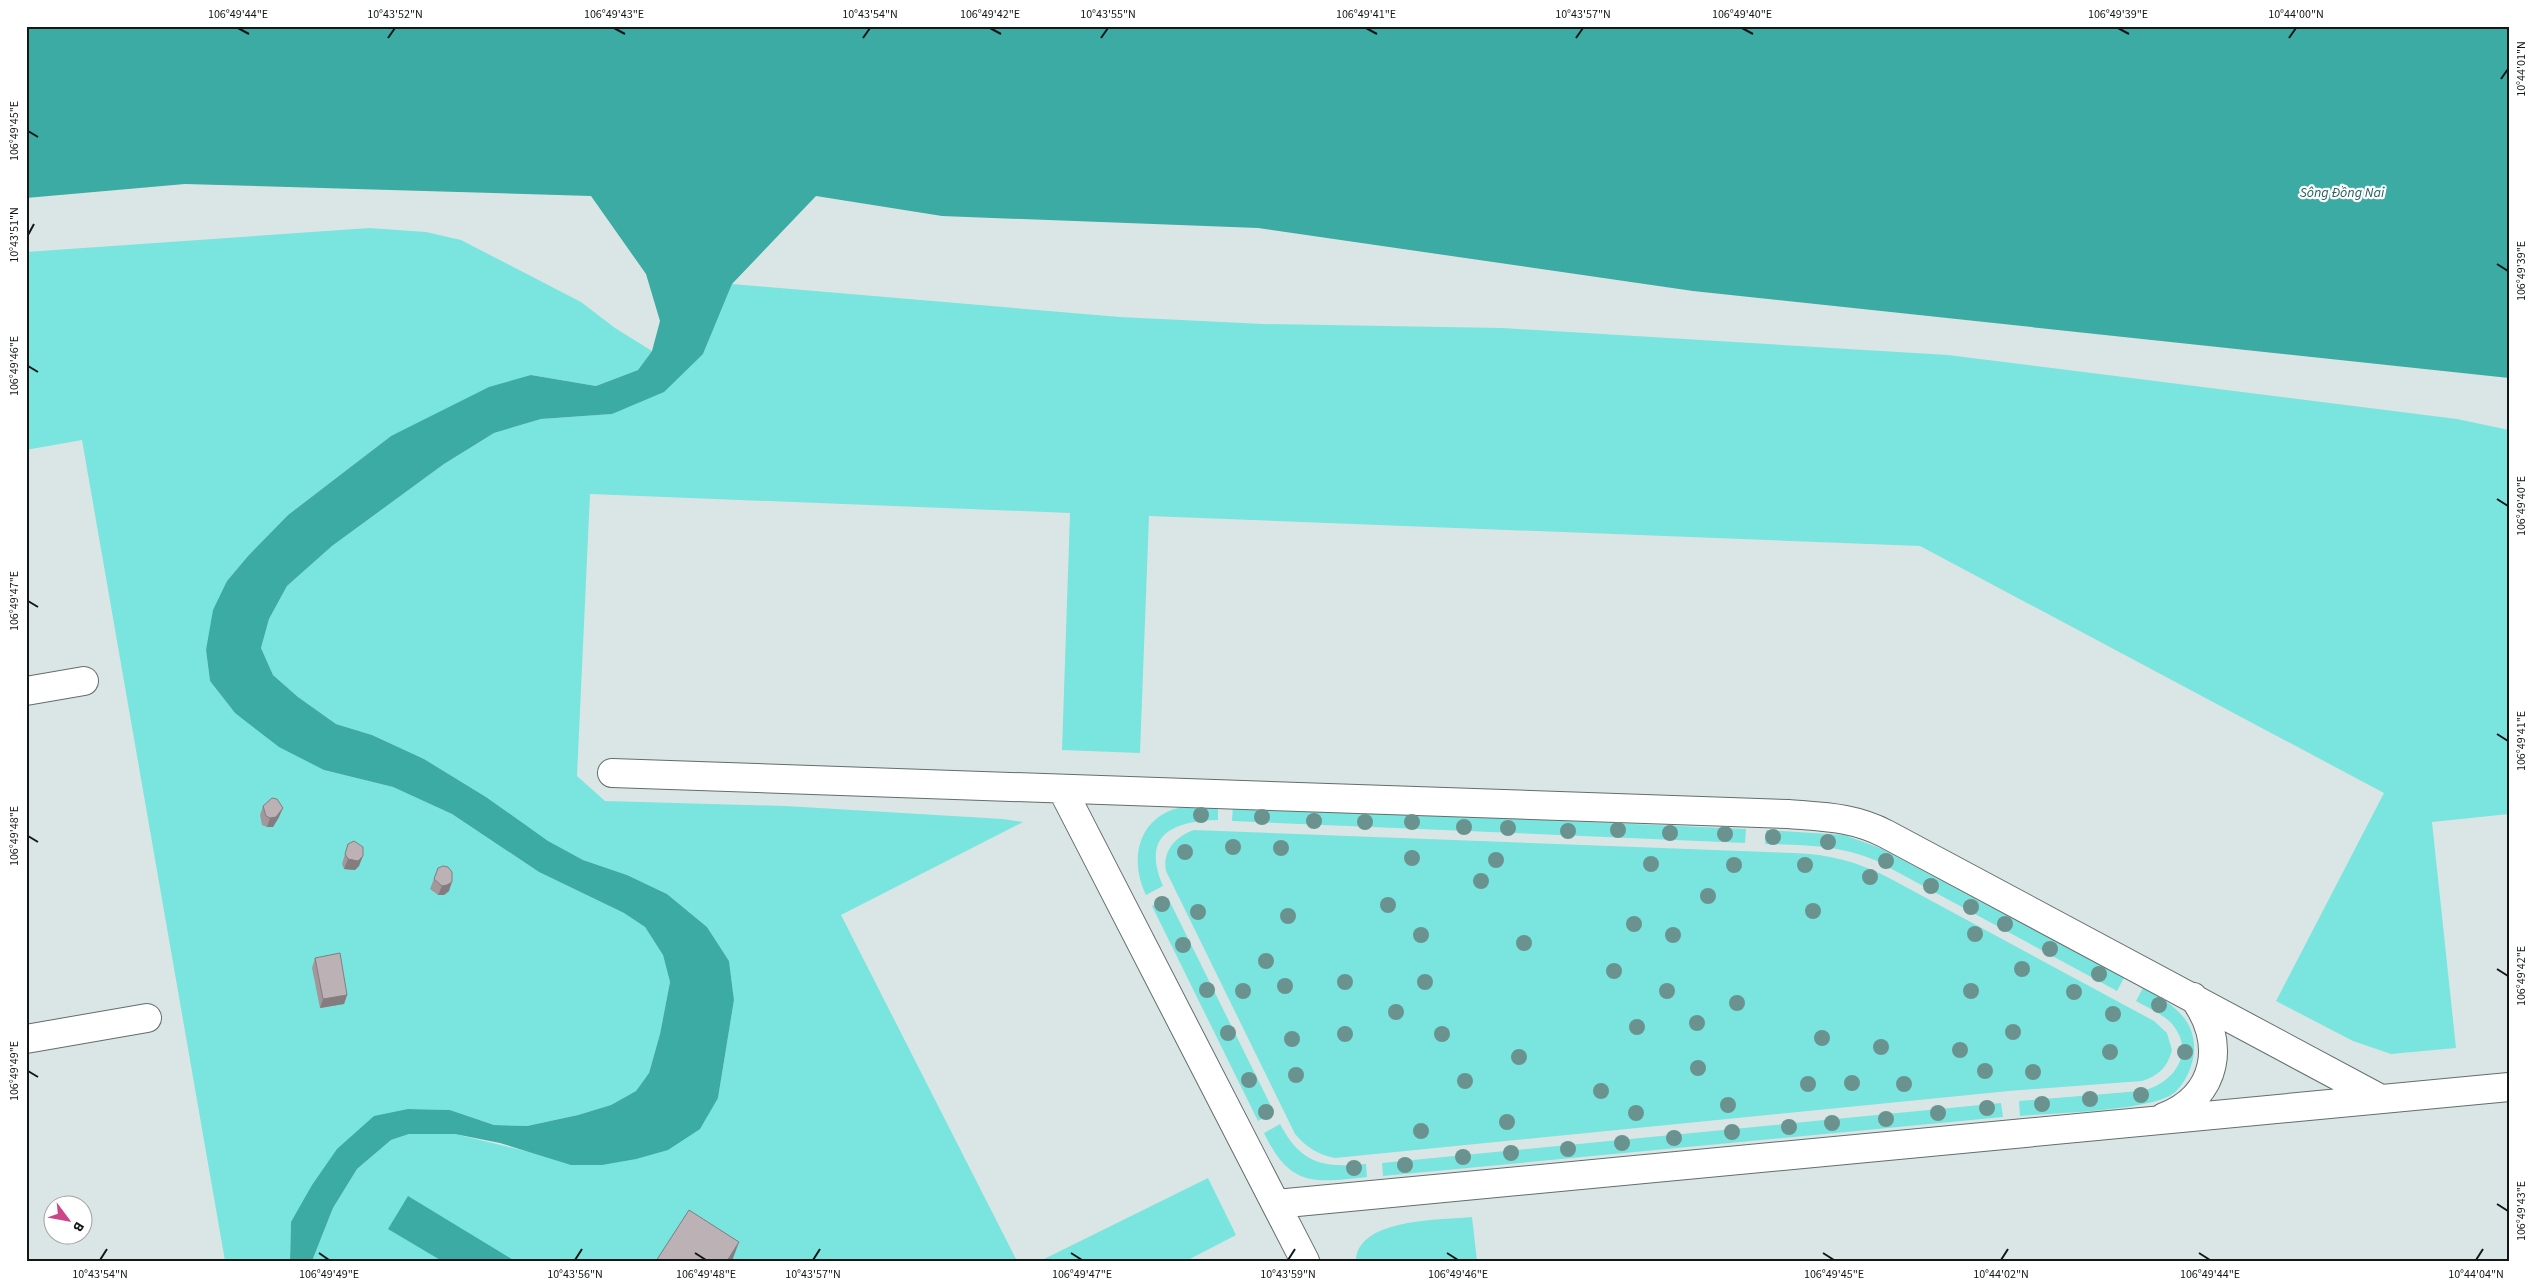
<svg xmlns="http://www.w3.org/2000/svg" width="2535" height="1287" font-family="'Source Sans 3',sans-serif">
  <rect width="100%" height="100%" fill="#dae6e5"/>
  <!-- green -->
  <path fill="#7ae5de" d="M369,228L426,232L461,240L581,302L615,328L652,351L638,370L596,386L531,375L391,436L288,515L248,556L227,581L206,650L210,681L235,713L324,770L393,787L452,814L539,872L624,913L645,927L663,955L670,982L660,1034L649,1073L636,1091L611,1105L578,1115L527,1126L494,1125L450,1110L408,1109L291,1222L290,1261H225L82,440L26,450V252Z
    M732,284L1120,317L1263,324L1503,328L1948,355L2457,419L2509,430V814L2432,822L2456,1048L2391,1054L2353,1041L2276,1001L2384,793L1920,546L1149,516L1140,753L1062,750L1070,513L590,494L577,776L605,801L786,806L1003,819L1023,822L841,915L1017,1261H312L333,1208L357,1169L391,1140L409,1134H455L534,1153L718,1098L734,1000L729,961L707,927L667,894L627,875L583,860L547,841L486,797L424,759L372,735L336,724L298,697L273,675L261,648L269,619L287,586L332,546L444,464L494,433L541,419L612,414L703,354Z
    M1218,805V820C1172,821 1141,835 1163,886L1146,895C1128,858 1139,815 1183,807C1195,804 1207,805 1218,805Z
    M1233,806L1746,829L1745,843L1232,821Z
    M1194,830L1793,853C1829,854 1859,862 1891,879L2154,1021L2167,1033L2172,1050C2168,1067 2158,1076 2142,1081L2009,1091L1335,1158C1318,1155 1305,1146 1295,1134L1166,871C1162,851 1176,836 1194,830Z
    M1766,830L1844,835L1880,848L2124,978L2117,991L1877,861C1840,845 1804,845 1765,844Z
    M1168,898L1274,1112L1258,1121L1152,906Z
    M2143,988C2170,1003 2196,1017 2194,1052C2193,1066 2185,1084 2174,1093C2151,1111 2053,1113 2020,1116L2019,1101L2140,1091C2172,1086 2197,1053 2172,1024C2163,1014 2148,1008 2136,1001Z
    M2001,1103L2003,1117L1383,1176L1382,1163Z
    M1280,1124C1301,1164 1323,1168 1366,1164L1367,1177C1313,1183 1290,1187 1264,1133Z
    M1208,1178L1236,1235L1186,1261H1040Z
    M1472,1217L1477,1261H1356C1357,1218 1442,1220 1472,1217Z"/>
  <!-- water -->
  <path fill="#3baba4" d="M26,26H2509V378L1693,291L1258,228L942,216L816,196L732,284L703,354L664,392L612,414L541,419L494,433L444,464L332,546L287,586L269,619L261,648L273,675L298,697L336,724L372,735L424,759L486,797L548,841L583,860L627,875L667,894L707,927L729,961L734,1000L718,1098L700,1129L668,1150L636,1159L602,1165H571L500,1143L455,1134H409L391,1140L357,1169L333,1208L312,1261H290L291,1222L312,1185L337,1149L374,1116L408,1109L450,1110L494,1125L527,1126L578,1115L611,1105L636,1091L649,1073L660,1034L670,982L663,955L645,927L624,913L539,872L452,814L393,787L324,770L279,747L235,713L210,681L206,650L213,610L227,581L248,556L288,515L391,436L489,387L531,375L596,386L638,370L652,351L660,321L646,274L591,196L185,184L26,198Z
    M408,1196L515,1261H442L388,1229Z"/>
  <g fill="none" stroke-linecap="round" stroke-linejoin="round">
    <!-- minor casing -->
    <g stroke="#626d6c" stroke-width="30">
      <path id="minor" d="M26,691L84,681
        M612,773L1788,814C1824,817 1853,817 1886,834L2381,1099
        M1062,789L1305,1261
        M26,1039L147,1018
        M2164,1117C2218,1096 2227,1041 2193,997
        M1276,1204L2509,1087"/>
    </g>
    <!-- minor -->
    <use href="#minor" stroke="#fff" stroke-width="28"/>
  </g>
  <!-- trees -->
  <g fill="#6a9390">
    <circle cx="1201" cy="815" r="8"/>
    <circle cx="1262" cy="817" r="8"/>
    <circle cx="1314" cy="821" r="8"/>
    <circle cx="1365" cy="822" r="8"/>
    <circle cx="1412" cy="822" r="8"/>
    <circle cx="1464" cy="827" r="8"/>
    <circle cx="1508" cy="828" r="8"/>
    <circle cx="1618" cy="830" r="8"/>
    <circle cx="1568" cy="831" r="8"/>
    <circle cx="1670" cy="833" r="8"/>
    <circle cx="1725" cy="834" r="8"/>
    <circle cx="1773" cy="837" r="8"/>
    <circle cx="1828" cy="842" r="8"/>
    <circle cx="1233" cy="847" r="8"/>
    <circle cx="1281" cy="848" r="8"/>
    <circle cx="1185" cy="852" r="8"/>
    <circle cx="1412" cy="858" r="8"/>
    <circle cx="1496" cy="860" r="8"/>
    <circle cx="1886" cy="861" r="8"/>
    <circle cx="1651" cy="864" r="8"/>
    <circle cx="1734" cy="865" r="8"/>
    <circle cx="1805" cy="865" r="8"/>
    <circle cx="1870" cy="877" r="8"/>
    <circle cx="1481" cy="881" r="8"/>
    <circle cx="1931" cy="886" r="8"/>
    <circle cx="1708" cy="896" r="8"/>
    <circle cx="1162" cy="904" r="8"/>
    <circle cx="1388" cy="905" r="8"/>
    <circle cx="1971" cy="907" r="8"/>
    <circle cx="1813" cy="911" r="8"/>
    <circle cx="1198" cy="912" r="8"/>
    <circle cx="1288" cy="916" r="8"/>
    <circle cx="1634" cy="924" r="8"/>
    <circle cx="2005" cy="924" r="8"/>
    <circle cx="1975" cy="934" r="8"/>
    <circle cx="1421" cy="935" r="8"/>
    <circle cx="1673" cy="935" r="8"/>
    <circle cx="1524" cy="943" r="8"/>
    <circle cx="1183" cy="945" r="8"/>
    <circle cx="2050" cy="949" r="8"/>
    <circle cx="1266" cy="961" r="8"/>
    <circle cx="2022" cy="969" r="8"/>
    <circle cx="1614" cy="971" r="8"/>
    <circle cx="2099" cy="974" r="8"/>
    <circle cx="1345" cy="982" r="8"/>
    <circle cx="1425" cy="982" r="8"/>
    <circle cx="1285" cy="986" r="8"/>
    <circle cx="1207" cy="990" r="8"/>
    <circle cx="1243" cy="991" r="8"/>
    <circle cx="1667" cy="991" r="8"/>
    <circle cx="1971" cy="991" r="8"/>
    <circle cx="2074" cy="992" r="8"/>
    <circle cx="1737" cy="1003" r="8"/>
    <circle cx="2159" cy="1005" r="8"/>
    <circle cx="1396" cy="1012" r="8"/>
    <circle cx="2113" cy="1014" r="8"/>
    <circle cx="1697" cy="1023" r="8"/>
    <circle cx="1637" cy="1027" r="8"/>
    <circle cx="2013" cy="1032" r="8"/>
    <circle cx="1228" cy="1033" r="8"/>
    <circle cx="1345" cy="1034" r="8"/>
    <circle cx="1442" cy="1034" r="8"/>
    <circle cx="1822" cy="1038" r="8"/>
    <circle cx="1292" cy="1039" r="8"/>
    <circle cx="1881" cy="1047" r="8"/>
    <circle cx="1960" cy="1050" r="8"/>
    <circle cx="2110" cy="1052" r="8"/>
    <circle cx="2185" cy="1052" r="8"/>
    <circle cx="1519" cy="1057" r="8"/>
    <circle cx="1698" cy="1068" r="8"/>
    <circle cx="1985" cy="1071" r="8"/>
    <circle cx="2033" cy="1072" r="8"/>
    <circle cx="1296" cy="1075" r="8"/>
    <circle cx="1249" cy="1080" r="8"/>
    <circle cx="1465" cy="1081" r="8"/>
    <circle cx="1852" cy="1083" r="8"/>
    <circle cx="1808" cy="1084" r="8"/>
    <circle cx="1904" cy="1084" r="8"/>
    <circle cx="1601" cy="1091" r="8"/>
    <circle cx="2141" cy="1095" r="8"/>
    <circle cx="2090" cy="1099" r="8"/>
    <circle cx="2042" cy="1104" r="8"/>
    <circle cx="1728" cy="1105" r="8"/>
    <circle cx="1987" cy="1108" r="8"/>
    <circle cx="1266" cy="1112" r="8"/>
    <circle cx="1636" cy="1113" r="8"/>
    <circle cx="1938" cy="1113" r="8"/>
    <circle cx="1886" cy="1119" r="8"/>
    <circle cx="1507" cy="1122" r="8"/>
    <circle cx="1832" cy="1123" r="8"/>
    <circle cx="1789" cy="1127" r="8"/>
    <circle cx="1421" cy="1131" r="8"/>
    <circle cx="1732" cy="1132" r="8"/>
    <circle cx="1674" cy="1138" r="8"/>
    <circle cx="1622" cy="1143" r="8"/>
    <circle cx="1568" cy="1149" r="8"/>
    <circle cx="1511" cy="1153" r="8"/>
    <circle cx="1463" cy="1157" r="8"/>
    <circle cx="1405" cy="1165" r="8"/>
    <circle cx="1354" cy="1168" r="8"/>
  </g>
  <!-- wall -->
  <path fill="#a2989c" d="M263,806L279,817L273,827H267L262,825L260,815Z
    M348,844L359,866L355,870L344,869L342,864Z
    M438,868L449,891L444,895H438L430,889Z
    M315,958L347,995L344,1004L320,1008L312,968Z"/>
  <!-- shaded-wall -->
  <path fill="#847c7f" d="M283,808L279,817L273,827H267L270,818Z
    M363,856L359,866L355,870L344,869L348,859Z
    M452,882L449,891L444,895H438L442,886Z
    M347,995L344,1004L320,1008L323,999Z
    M739,1242L732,1261H727Z"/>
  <!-- building -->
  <path fill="#bcb1b5" stroke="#847c7f" d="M272,798L277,799L283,808L276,817L270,818L266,816L263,806Z
    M354,841L363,847V856L358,861L348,859L345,854L348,844Z
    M443,866L448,867L452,872V882L447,885L442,886L434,879L438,868Z
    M340,953L347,995L323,999L315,958Z
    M689,1210L739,1242L727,1261H656Z"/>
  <!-- ticks -->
  <path fill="none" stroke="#131717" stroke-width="2" d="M238,28L249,34M614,28L625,34M990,28L1001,34M1366,28L1377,34M1742,28L1753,34M2118,28L2129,34M388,38L395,28M863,38L870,28M1101,38L1108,28M1576,38L1583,28M2289,38L2296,28M2501,79L2508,69M28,131L38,137M28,235L34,224M2497,264L2508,271M28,366L38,372M2497,499L2508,506M28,601L38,607M2497,734L2508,741M28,836L38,842M2497,969L2508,976M28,1071L38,1077M2497,1204L2508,1211M319,1253L329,1260M695,1253L706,1260M1071,1253L1082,1260M1447,1253L1458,1260M1823,1253L1834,1260M2199,1253L2210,1260M100,1260L107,1249M575,1260L582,1249M813,1260L820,1249M1288,1260L1295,1249M2001,1260L2008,1249M2476,1260L2483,1249"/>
  <g text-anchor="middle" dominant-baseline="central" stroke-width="4.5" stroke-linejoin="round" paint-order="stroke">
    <!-- water labels -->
    <g font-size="14" font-style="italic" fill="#26625e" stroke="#fff">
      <text x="2342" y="193">Sông Đồng Nai</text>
    </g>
  </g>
  <!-- border -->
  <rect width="2535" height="1287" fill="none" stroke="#ffffff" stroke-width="55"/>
  <!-- north arrow -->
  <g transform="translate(68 1220) rotate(122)"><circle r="24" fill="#ffffff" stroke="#a1a2a2"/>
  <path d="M0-4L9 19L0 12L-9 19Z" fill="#cb4588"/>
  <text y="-8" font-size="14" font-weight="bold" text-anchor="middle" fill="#131717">B</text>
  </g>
  <rect x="28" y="28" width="2480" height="1232" fill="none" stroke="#131717" stroke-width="2"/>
  <g font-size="12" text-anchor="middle" fill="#131717">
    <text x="238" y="18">106°49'44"E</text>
    <text x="395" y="18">10°43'52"N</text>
    <text x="614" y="18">106°49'43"E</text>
    <text x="870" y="18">10°43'54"N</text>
    <text x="990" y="18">106°49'42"E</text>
    <text x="1108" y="18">10°43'55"N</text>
    <text x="1366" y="18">106°49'41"E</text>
    <text x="1583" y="18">10°43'57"N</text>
    <text x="1742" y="18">106°49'40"E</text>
    <text x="2118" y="18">106°49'39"E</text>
    <text x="2296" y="18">10°44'00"N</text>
    <text transform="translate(2521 69) rotate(-90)" y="4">10°44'01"N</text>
    <text transform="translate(14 131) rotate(-90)" y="4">106°49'45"E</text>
    <text transform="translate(14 235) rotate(-90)" y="4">10°43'51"N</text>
    <text transform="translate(2521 271) rotate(-90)" y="4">106°49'39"E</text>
    <text transform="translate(14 366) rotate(-90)" y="4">106°49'46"E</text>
    <text transform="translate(2521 506) rotate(-90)" y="4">106°49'40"E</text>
    <text transform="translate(14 601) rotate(-90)" y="4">106°49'47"E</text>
    <text transform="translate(2521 741) rotate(-90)" y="4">106°49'41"E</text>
    <text transform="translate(14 836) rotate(-90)" y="4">106°49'48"E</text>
    <text transform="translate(2521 976) rotate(-90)" y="4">106°49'42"E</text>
    <text transform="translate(14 1071) rotate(-90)" y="4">106°49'49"E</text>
    <text transform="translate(2521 1211) rotate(-90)" y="4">106°49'43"E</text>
    <text x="100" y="1278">10°43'54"N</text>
    <text x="329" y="1278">106°49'49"E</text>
    <text x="575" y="1278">10°43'56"N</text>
    <text x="706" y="1278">106°49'48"E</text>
    <text x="813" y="1278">10°43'57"N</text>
    <text x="1082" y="1278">106°49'47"E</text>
    <text x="1288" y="1278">10°43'59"N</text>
    <text x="1458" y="1278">106°49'46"E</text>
    <text x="1834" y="1278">106°49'45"E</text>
    <text x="2001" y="1278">10°44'02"N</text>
    <text x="2210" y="1278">106°49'44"E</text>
    <text x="2476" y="1278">10°44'04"N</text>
  </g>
</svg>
